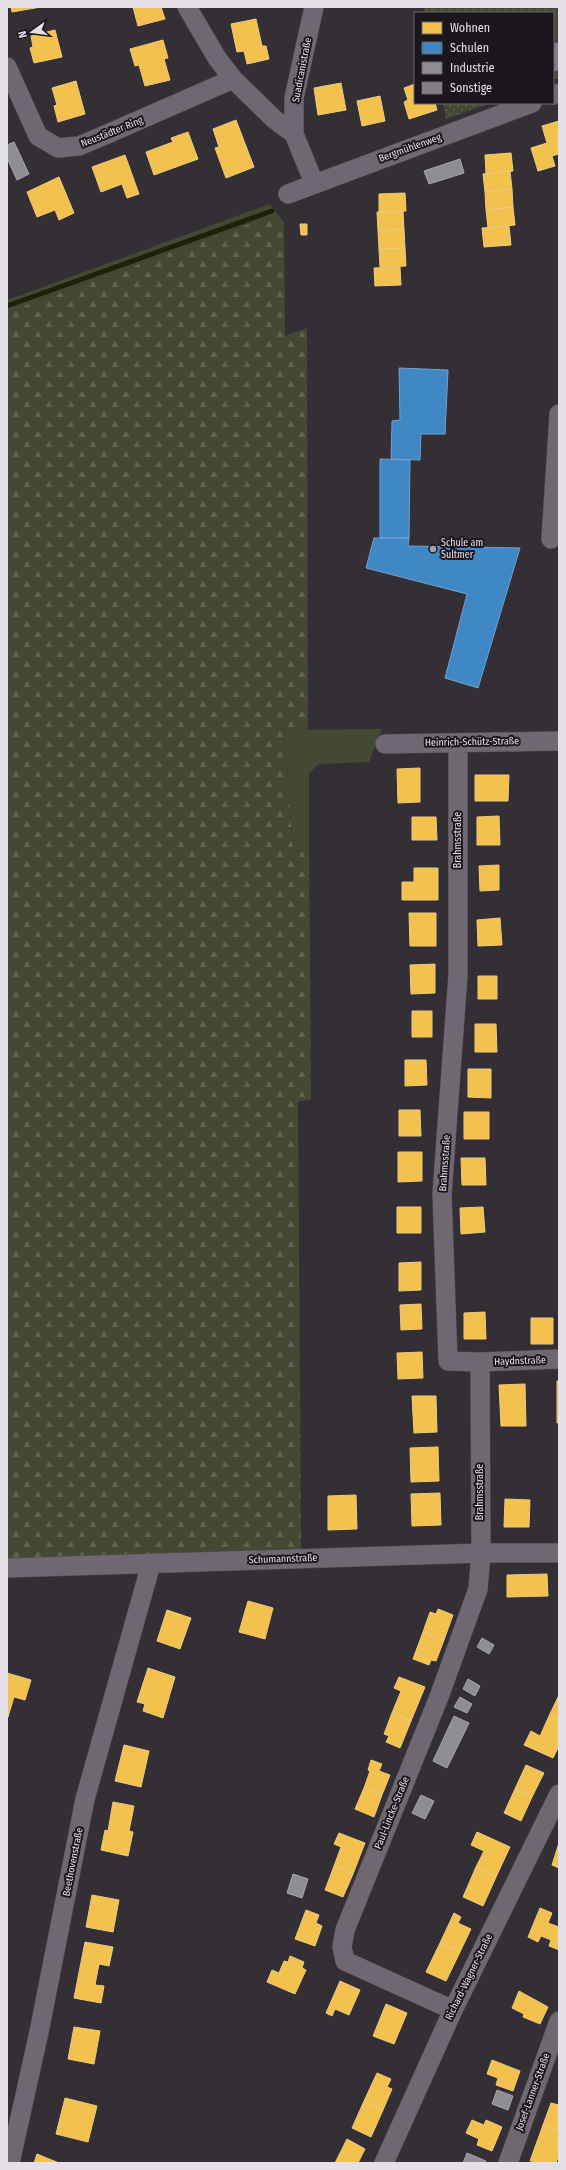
<svg xmlns="http://www.w3.org/2000/svg" width="566" height="2170" font-family="'Fira Sans Condensed',sans-serif">
  <defs>
    <pattern id="forest-firs" width="22" height="20" patternUnits="userSpaceOnUse"><rect width="22" height="20" fill="#444934"/><path d="M5 1l3.5 6h-7zM16 11l3.5 6h-7z" fill="#5f6351"/></pattern>
    <pattern id="park-dots" width="8" height="8" patternUnits="userSpaceOnUse"><rect width="8" height="8" fill="#444934"/><path d="M2 2h.1M6 6h.1" fill="none" stroke="#5f6351" stroke-width="1.8" stroke-linecap="round"/></pattern>
  </defs>
  <rect width="100%" height="100%" fill="#342f35"/>
  <!-- grass -->
  <path fill="#444934" d="M270,204L284,222L265,218L7,312V300Z
    M382,729L369,762L319,764L309,773V851L293,850L284,730Z"/>
  <!-- forest -->
  <path fill="url(#forest-firs)" d="M265,218L284,222L285,336L307,328L308,730L284,731L293,850L309,851L311,1100L298,1101L301,1550L7,1574V312Z"/>
  <!-- park -->
  <path fill="url(#park-dots)" d="M424,7H559V78L553,80V13H425Z
    M443,103H490L446,119Z"/>
  <!-- homes -->
  <path fill="#f2c14e" stroke="#eeca7c" d="M11,7H41L12,12Z
    M133,7H161L165,19L138,26Z
    M256,19L262,46H266L269,59L247,64L244,51L237,52L231,24Z
    M55,30L62,57L34,63L30,48L33,47L31,36Z
    M163,40L168,58L164,59L170,80L145,86L139,65L135,66L130,49Z
    M76,81L85,114L58,122L54,106L57,105L52,88Z
    M341,83L346,110L318,115L314,88Z
    M415,84V103H435L437,110L409,119L404,102L408,100L404,88Z
    M380,96L385,121L362,126L357,101Z
    M236,120L254,167L226,178L215,148L219,147L213,129Z
    M559,121V154L552,156L555,166L538,171L531,148L547,143L542,126Z
    M188,132L198,159L154,175L146,152L173,142L171,138Z
    M511,153L513,171L486,174L485,155Z
    M125,155L139,194L127,198L122,184L101,192L92,167Z
    M510,171L512,189L485,192L483,174Z
    M59,177L74,213L59,220L55,210L37,217L27,192Z
    M512,189L513,207L486,210L485,192Z
    M405,193L406,211L379,212V194Z
    M513,207L515,225L488,228L486,210Z
    M403,211L404,229L378,231L377,212Z
    M300,224H307V235H301Z
    M509,226L511,245L484,247L482,228Z
    M404,229L405,248L379,249L378,231Z
    M405,248L406,266L380,267L379,249Z
    M400,267L401,285L375,286L374,268Z
    M420,768V802L398,803L397,769Z
    M475,775H509L508,801H475Z
    M499,816L500,845H477V817Z
    M412,817H436L437,840H412Z
    M499,865V890L480,891L479,866Z
    M414,868H438V900H402V882H414Z
    M409,913H436V946H410Z
    M500,918L502,945L478,946L477,920Z
    M435,964V993L411,994L410,965Z
    M478,976H497V999H478Z
    M412,1011H432V1037H412Z
    M475,1024H496L497,1052H475Z
    M405,1060H426L427,1085L405,1086Z
    M468,1069H491V1098L468,1097Z
    M399,1110H420L421,1136H399Z
    M464,1112H489V1139H464Z
    M398,1152H422V1181L398,1182Z
    M461,1158H485L486,1185H462Z
    M397,1207H421V1233H397Z
    M483,1207L485,1232L461,1234L460,1208Z
    M421,1262V1290L399,1291V1263Z
    M421,1304L422,1329L401,1330L400,1305Z
    M485,1312L486,1339H464V1313Z
    M531,1318H553V1344H531Z
    M422,1352L423,1378L398,1379L397,1353Z
    M557,1381H559V1423H557Z
    M525,1384L526,1426H501L499,1385Z
    M412,1396H436L437,1432L414,1433Z
    M438,1447L439,1481L411,1482L410,1448Z
    M440,1493L441,1525L412,1526L411,1494Z
    M356,1495L357,1529L328,1530V1496Z
    M505,1499L530,1500L529,1527H504Z
    M547,1574L548,1596L507,1597V1575Z
    M248,1601L273,1608L265,1639L239,1632Z
    M438,1609L453,1615L444,1640L423,1632L430,1612L436,1614Z
    M167,1610L191,1618L180,1649L157,1641Z
    M423,1632L444,1640L436,1661L431,1660L429,1665L413,1659Z
    M148,1668L175,1677L163,1718L143,1711L145,1704L137,1702Z
    M7,1673L31,1680L25,1700L14,1697L8,1717Z
    M399,1677L425,1687L411,1721L392,1713L401,1691L394,1688Z
    M559,1695V1721L549,1716Z
    M392,1713L411,1721L400,1748L386,1742L389,1736L384,1734Z
    M549,1716L559,1721V1746L553,1758L524,1745L531,1731L540,1736Z
    M124,1745L149,1751L141,1787L115,1781Z
    M371,1760L382,1764L379,1771L390,1775L382,1795L364,1788L370,1771L368,1770Z
    M526,1765L544,1773L532,1797L515,1789Z
    M364,1788L382,1795L374,1817L355,1809Z
    M515,1789L532,1797L521,1821L504,1813Z
    M113,1802L134,1806L129,1831L133,1832L128,1856L101,1850L105,1830L108,1831Z
    M477,1832L510,1847L496,1877L476,1867L484,1851L471,1845Z
    M339,1833L365,1843L353,1874L334,1866L341,1847L334,1844Z
    M559,1843V1868L552,1865Z
    M334,1866L353,1874L343,1897L325,1890Z
    M476,1867L496,1877L483,1906L463,1897Z
    M92,1895L119,1900L113,1932L86,1927Z
    M540,1908L552,1913L548,1923L559,1927V1950L549,1946L551,1940L541,1936L538,1942L528,1937Z
    M306,1910L319,1915L316,1923L322,1926L315,1946L295,1939Z
    M454,1913L461,1917L458,1923L471,1929L460,1952L440,1943Z
    M85,1942L113,1947L109,1966L99,1964L95,1985L104,1986L101,2003L74,1998Z
    M440,1943L460,1952L446,1981L426,1972Z
    M290,1956L304,1962L302,1968L306,1970L295,1994L267,1982L272,1970L279,1973L284,1961L288,1962Z
    M340,1981L360,1990L349,2015L335,2009L332,2016L326,2013Z
    M519,1991L548,2007L540,2024L523,2017L524,2014L512,2008Z
    M386,2004L407,2013L394,2044L373,2036Z
    M74,2027L100,2031L94,2064L68,2059Z
    M492,2060L520,2071L513,2091L496,2085L498,2078L487,2074Z
    M377,2073L391,2079L387,2087L392,2089L383,2110L364,2101Z
    M65,2098L97,2106L88,2142L56,2134Z
    M364,2101L383,2110L371,2137L352,2128Z
    M551,2103L559,2105V2131L543,2125Z
    M472,2120L484,2125L486,2120L502,2127L492,2151L477,2145L479,2139L466,2133Z
    M543,2125L559,2131V2154L556,2163L530,2161Z
    M347,2139L365,2149L358,2163H335Z
    M37,2154L59,2163H34Z"/>
  <!-- schools -->
  <path fill="#3f88c5" stroke="#71a2cf" d="M399,368L448,370L445,434H421L420,460L391,459L392,421L400,420Z
    M380,459L410,460L409,538H380Z
    M374,538H409L408,546L520,548L478,688L445,678L467,594L366,568Z"/>
  <!-- industry -->
  <path fill="#8d8d92" stroke="#a7a6ac" d="M14,142L29,174L17,180L7,158V145Z
    M460,159L464,173L429,184L424,171Z
    M482,1638L494,1645L489,1654L477,1647Z
    M468,1679L480,1686L475,1696L463,1689Z
    M460,1697L472,1704L467,1713L454,1707Z
    M454,1716L469,1723L447,1768L433,1761Z
    M421,1795L434,1801L425,1819L412,1813Z
    M293,1874L308,1879L302,1898L287,1893Z
    M497,2090L513,2096L508,2110L492,2104Z
    M467,2153L486,2161L485,2163H463Z"/>
  <g fill="none" stroke-linecap="round" stroke-linejoin="round">
    <!-- stream -->
    <path stroke="#1d2207" stroke-width="5" d="M7,306L272,211"/>
  </g>
  <!-- building -->
  <path fill="#847c86" d="M559,42V70L553,72V44Z"/>
  <g fill="none" stroke-linecap="round" stroke-linejoin="round">
    <!-- minor casing -->
    <g stroke="#4f4c51" stroke-width="20">
      <path id="minor" d="M187,7L217,58L233,79L274,119L294,134L314,183
        M7,67L38,136L58,148L79,146L105,135L233,79
        M553,95L559,93
        M294,134V98L314,7
        M288,194L532,103
        M551,539L559,414
        M385,744L559,741
        M480,1362L559,1359
        M7,1568L481,1553H559
        M453,2010L345,1961L342,1947L345,1930L439,1697L478,1589L481,1553L480,1362L448,1361L442,1194L458,975V743
        M10,2163L39,2032L85,1799L151,1564
        M384,2163L453,2010L559,1794
        M508,2163L559,2021"/>
    </g>
    <!-- minor -->
    <use href="#minor" stroke="#6f6771" stroke-width="19"/>
  </g>
  <!-- markers -->
  <circle fill="#a7a1a9" stroke="#1a161b" stroke-width="1.5" cx="433" cy="549" r="4"/>
  <g text-anchor="middle" dominant-baseline="central" stroke-width="4" stroke-linejoin="round" paint-order="stroke">
    <!-- street labels -->
    <g font-size="10" fill="#e5dfe7" stroke="#1a161b">
      <text transform="translate(302 70) rotate(-79)">Suadicanistraße</text>
      <text transform="translate(112 132) rotate(-22)">Neustädter Ring</text>
      <text transform="translate(410 148) rotate(-20)">Bergmühlenweg</text>
      <text transform="translate(472 742) rotate(-1)">Heinrich-Schütz-Straße</text>
      <text transform="translate(458 840) rotate(-90)">Brahmsstraße</text>
      <text transform="translate(445 1163) rotate(-86)">Brahmsstraße</text>
      <text transform="translate(520 1361) rotate(-2)">Haydnstraße</text>
      <text transform="translate(480 1492) rotate(-90)">Brahmsstraße</text>
      <text transform="translate(283 1559) rotate(-2)">Schumannstraße</text>
      <text transform="translate(392 1813) rotate(-68)">Paul-Lincke-Straße</text>
      <text transform="translate(73 1862) rotate(-79)">Beethovenstraße</text>
      <text transform="translate(469 1977) rotate(-64)">Richard-Wagner-Straße</text>
      <text transform="translate(533 2092) rotate(-70)">Josef-Lanner-Straße</text>
    </g>
    <!-- poi labels -->
    <g font-size="10" fill="#e5dfe7" stroke="#1a161b" text-anchor="start">
      <text x="441" y="543">Schule am<tspan x="441" dy="12">Sultmer</tspan></text>
    </g>
  </g>
  <!-- border -->
  <rect width="566" height="2170" fill="none" stroke="#e5dfe7" stroke-width="16"/>
  <!-- legend -->
  <rect x="414" y="12" width="140" height="92" fill="#1a161b" stroke="#6b666d"/>
  <rect x="422" y="22" width="20" height="12" fill="#f2c14e" stroke="#6b666d"/>
  <text x="450" y="32" font-size="12" fill="#e5dfe7">Wohnen</text>
  <rect x="422" y="42" width="20" height="12" fill="#3f88c5" stroke="#6b666d"/>
  <text x="450" y="52" font-size="12" fill="#e5dfe7">Schulen</text>
  <rect x="422" y="62" width="20" height="12" fill="#8d8d92" stroke="#6b666d"/>
  <text x="450" y="72" font-size="12" fill="#e5dfe7">Industrie</text>
  <rect x="422" y="82" width="20" height="12" fill="#847c86" stroke="#6b666d"/>
  <text x="450" y="92" font-size="12" fill="#e5dfe7">Sonstige</text>
  <!-- north arrow -->
  <g transform="translate(32 32) rotate(256)" stroke="#1a161b" stroke-width="3" paint-order="stroke">
  <path d="M0-3L7 15L0 10L-7 15Z" fill="#e5dfe7"/>
  <text y="-6" font-size="11" font-weight="bold" text-anchor="middle" fill="#e5dfe7">N</text>
  </g>
</svg>
